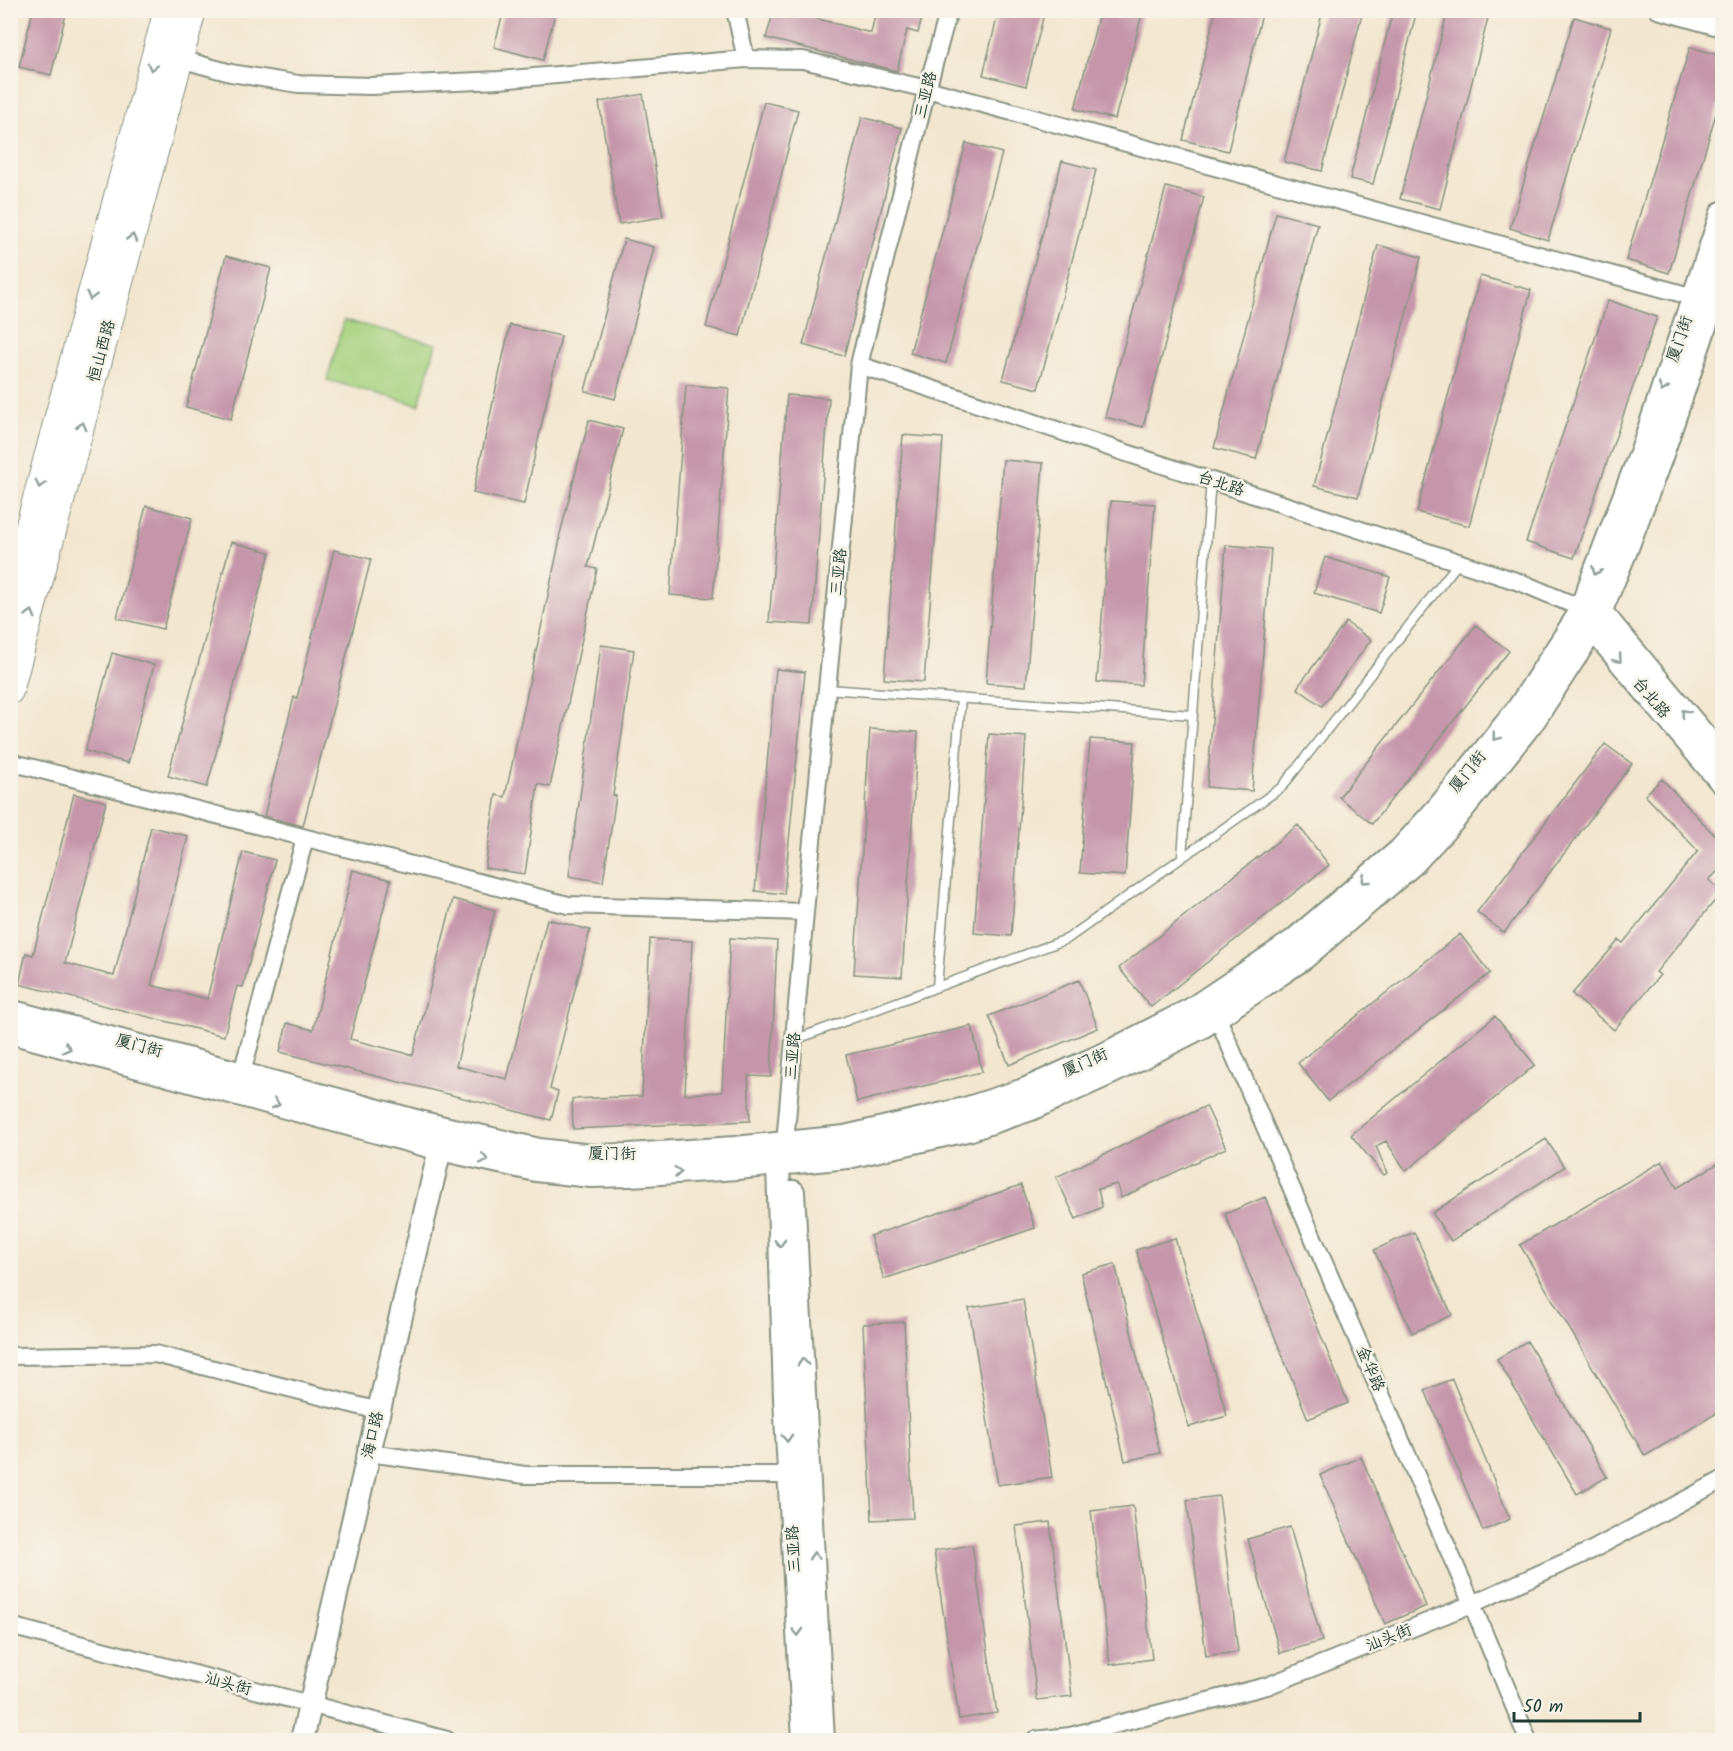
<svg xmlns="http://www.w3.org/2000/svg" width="1733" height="1751" font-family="Kalam,'LXGW WenKai TC',sans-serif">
  <rect width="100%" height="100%" fill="#f7f3e8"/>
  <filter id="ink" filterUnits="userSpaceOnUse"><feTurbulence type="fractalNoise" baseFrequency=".0167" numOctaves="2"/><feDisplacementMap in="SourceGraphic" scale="12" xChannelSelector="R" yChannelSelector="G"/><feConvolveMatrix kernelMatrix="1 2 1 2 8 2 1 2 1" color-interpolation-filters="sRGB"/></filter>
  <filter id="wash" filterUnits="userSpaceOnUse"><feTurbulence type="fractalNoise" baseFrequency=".008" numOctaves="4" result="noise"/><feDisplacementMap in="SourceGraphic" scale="24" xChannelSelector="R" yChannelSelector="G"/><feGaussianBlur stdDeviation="1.35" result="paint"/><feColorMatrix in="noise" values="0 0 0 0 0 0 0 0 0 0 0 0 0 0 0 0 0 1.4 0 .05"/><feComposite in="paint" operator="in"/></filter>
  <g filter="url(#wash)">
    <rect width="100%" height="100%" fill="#f2e6ce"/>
    <!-- green -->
    <path fill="#a6d27e" stroke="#628859" stroke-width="1.5" d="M344,320L436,344L419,405L327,380Z"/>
    <g id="blocks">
      <!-- building -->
      <path fill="#c596aa" d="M33,10H67L51,75L19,67Z
        M504,10H556L543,60L494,47Z
        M774,10H784L871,33L876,10H924L918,33L907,30L897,71L766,38Z
        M999,10H1045L1026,86L983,75Z
        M1100,10H1143L1115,119L1075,109Z
        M1216,10H1263L1228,151L1183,140Z
        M1323,10H1363L1322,171L1284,162Z
        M1393,10H1417L1373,184L1350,179Z
        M1448,10H1490L1440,209L1400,199Z
        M1574,17L1611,28L1548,240L1510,228Z
        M1690,47L1722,56V93L1669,273L1626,260Z
        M643,94L663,217L619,224L599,102Z
        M764,102L798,110L740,336L706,327Z
        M862,117L902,128L844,356L803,345Z
        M966,143L1002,153L946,363L910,353Z
        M1062,161L1096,170L1038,389L1003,380Z
        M1166,187L1204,197L1143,427L1105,417Z
        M1276,213L1318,224L1256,459L1214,448Z
        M624,239L654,247L615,399L585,391Z
        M1378,245L1421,257L1358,497L1314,486Z
        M226,256L271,268L231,419L186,407Z
        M1480,276L1531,290L1469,526L1417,512Z
        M1608,300L1657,317L1574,558L1526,542Z
        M510,325L561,336L524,504L473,493Z
        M686,385L729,388L713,598L670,595Z
        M787,395L829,398L812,625L769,622Z
        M589,420L623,429L588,567L597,569L550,787L538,784L525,874L485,868L496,795L505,797L560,539L559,538Z
        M903,435L943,438L924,682L884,679Z
        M1003,460L1043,463L1026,686L986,683Z
        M1111,501L1155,504L1141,685L1097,682Z
        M146,506L192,518L163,629L117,618Z
        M231,542L270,552L207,787L168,776Z
        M1226,545L1271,549L1252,791L1207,787Z
        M334,550L371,559L303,826L264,816L294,697L297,698Z
        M1325,557L1390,577L1379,613L1314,593Z
        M1346,622L1371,640L1322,706L1297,688Z
        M1476,625L1509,651L1372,824L1339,797Z
        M601,645L634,650L613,795L616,796L603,882L569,876Z
        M112,653L154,665L128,763L85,751Z
        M776,669L805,672L784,894L755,891Z
        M870,729L918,732L902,977L854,974Z
        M989,734L1026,737L1011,936L974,933Z
        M1090,739L1135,742L1125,876L1080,873Z
        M1605,744L1632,764L1504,933L1477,912Z
        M1662,779L1722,843V867L1709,880L1722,892L1656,972L1660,975L1614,1030L1572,994L1619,940L1623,943L1698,851L1645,795Z
        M74,794L106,802L65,963L114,976L151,827L188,836L151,985L207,999L243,852L275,860L243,987L237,986L224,1036L19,984L26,953L33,955Z
        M1298,825L1329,865L1151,1007L1119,968Z
        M353,870L391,880L350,1039L413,1055L453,899L495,910L456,1066L507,1079L547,919L590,930L550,1089L558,1092L551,1120L280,1052L287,1023L313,1030Z
        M1460,934L1490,973L1328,1101L1298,1063Z
        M730,938L777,941L771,1077L748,1076L750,1121L573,1129L572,1099L642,1096L650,939L692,941L685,1094L722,1092Z
        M1079,980L1098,1028L1009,1065L989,1016Z
        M1495,1016L1535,1065L1406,1171L1386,1141L1376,1146L1387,1173L1384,1175L1351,1135Z
        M972,1026L982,1072L857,1102L846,1055Z
        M1206,1106L1226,1148L1121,1198L1117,1184L1098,1189L1102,1207L1076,1219L1056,1177Z
        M1546,1139L1564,1167L1451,1241L1432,1213Z
        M1662,1161L1677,1188L1722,1161V1410L1645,1456L1520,1245Z
        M1021,1185L1035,1228L884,1279L870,1236Z
        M1265,1197L1348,1403L1308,1419L1225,1214Z
        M1414,1232L1452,1315L1412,1333L1374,1250Z
        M1175,1238L1227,1416L1189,1427L1136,1250Z
        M1115,1264L1160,1453L1125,1461L1081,1273Z
        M1023,1299L1052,1477L998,1485L969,1308Z
        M904,1322L913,1518L872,1520L863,1324Z
        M1527,1341L1607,1477L1577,1494L1497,1359Z
        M1452,1379L1510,1519L1483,1531L1425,1390Z
        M1361,1457L1426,1606L1385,1624L1320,1475Z
        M1219,1496L1238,1652L1206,1656L1187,1500Z
        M1133,1506L1152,1659L1110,1665L1091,1511Z
        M1050,1522L1072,1696L1037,1700L1016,1526Z
        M1290,1527L1322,1641L1280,1653L1248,1539Z
        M972,1545L997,1713L959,1719L934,1551Z"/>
    </g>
  </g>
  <g filter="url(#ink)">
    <use href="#blocks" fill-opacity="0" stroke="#889281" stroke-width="1.5"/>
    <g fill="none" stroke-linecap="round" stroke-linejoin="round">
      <!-- lane casing -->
      <g stroke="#889281" stroke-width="11">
        <path id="lane" d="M827,689L1193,715
          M1182,857L1211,480
          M937,987L961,698
          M794,1040L1067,939L1282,787L1459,562"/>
      </g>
      <!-- street casing -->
      <g stroke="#889281" stroke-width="20">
        <path id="street" d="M735,10L746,59
          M1658,10L1722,28
          M180,59L231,73L298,84L371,86L499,80L746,59L803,60L927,89L1694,297
          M859,365L1522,583L1581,608
          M10,762L568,905L805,912
          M1213,1007L1472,1604L1528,1740
          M239,1084L305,838
          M785,1143L805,912L859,365L927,89L949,10
          M10,1356L155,1354L379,1411
          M369,1453L525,1475H799
          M10,1626L447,1740
          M1035,1740L1070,1736L1267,1686L1472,1604L1590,1551L1722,1480"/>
      </g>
      <!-- secondary casing -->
      <g stroke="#889281" stroke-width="26">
        <path id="secondary" d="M1590,605L1601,612L1722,757
          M1584,621L1593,629L1722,783
          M10,1011L427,1124L539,1150L592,1156L629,1155L735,1148L845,1137L965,1109L1024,1090L1105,1054L1192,1009L1292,942L1400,850L1439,807L1518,709L1578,616L1642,450L1722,213
          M10,1032L440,1149L536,1170L591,1176L630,1175L737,1168L848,1157L971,1129L1031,1109L1113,1072L1202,1027L1304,958L1413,864L1454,820L1534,720L1593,629L1625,553L1661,457L1722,276
          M783,1150L778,1164L785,1398L804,1740
          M793,1192L823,1740
          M302,1740L443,1136"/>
      </g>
      <!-- primary casing -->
      <g stroke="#889281" stroke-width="28">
        <path id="primary" d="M10,596L167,10
          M10,691L193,10"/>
      </g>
      <!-- lane -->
      <use href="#lane" stroke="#fff" stroke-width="8"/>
      <!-- street -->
      <use href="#street" stroke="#fff" stroke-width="16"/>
      <!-- secondary -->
      <use href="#secondary" stroke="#fff" stroke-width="22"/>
      <!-- primary -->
      <use href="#primary" stroke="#fff" stroke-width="26"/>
    </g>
    <!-- one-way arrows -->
    <defs><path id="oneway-chevron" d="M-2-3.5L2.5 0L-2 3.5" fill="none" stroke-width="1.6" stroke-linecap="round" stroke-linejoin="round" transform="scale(1.5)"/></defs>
    <g stroke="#8f9e9a">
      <use href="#oneway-chevron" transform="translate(152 67) rotate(105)"/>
      <use href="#oneway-chevron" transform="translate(132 238) rotate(-75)"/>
      <use href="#oneway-chevron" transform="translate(91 296) rotate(105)"/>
      <use href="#oneway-chevron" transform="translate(1663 388) rotate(109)"/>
      <use href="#oneway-chevron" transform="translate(82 426) rotate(-75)"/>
      <use href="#oneway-chevron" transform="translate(40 484) rotate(105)"/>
      <use href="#oneway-chevron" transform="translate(1596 571) rotate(113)"/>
      <use href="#oneway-chevron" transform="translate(31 614) rotate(-75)"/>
      <use href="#oneway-chevron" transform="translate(1618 659) rotate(50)"/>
      <use href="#oneway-chevron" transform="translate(1685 713) rotate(-130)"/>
      <use href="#oneway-chevron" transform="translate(1496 737) rotate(128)"/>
      <use href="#oneway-chevron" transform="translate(1365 880) rotate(139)"/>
      <use href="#oneway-chevron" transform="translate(67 1048) rotate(15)"/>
      <use href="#oneway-chevron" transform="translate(276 1104) rotate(15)"/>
      <use href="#oneway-chevron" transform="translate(484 1159) rotate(12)"/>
      <use href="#oneway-chevron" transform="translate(678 1172) rotate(-4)"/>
      <use href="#oneway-chevron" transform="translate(780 1243) rotate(88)"/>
      <use href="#oneway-chevron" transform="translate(803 1362) rotate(-93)"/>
      <use href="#oneway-chevron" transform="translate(787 1438) rotate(87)"/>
      <use href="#oneway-chevron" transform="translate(814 1556) rotate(-93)"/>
      <use href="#oneway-chevron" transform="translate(798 1632) rotate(87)"/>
    </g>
  </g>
  <g text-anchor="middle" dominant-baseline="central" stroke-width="5" stroke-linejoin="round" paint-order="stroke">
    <!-- street labels -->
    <g font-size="16" fill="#1f3d34" stroke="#f7f3e8">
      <text transform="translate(926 95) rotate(-76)">三亚路</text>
      <text transform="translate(1680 339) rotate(-71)">厦门街</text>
      <text transform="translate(102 351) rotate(-75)">恒山西路</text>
      <text transform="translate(1221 484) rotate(18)">台北路</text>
      <text transform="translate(839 572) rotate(-84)">三亚路</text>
      <text transform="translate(1651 698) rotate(50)">台北路</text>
      <text transform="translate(1468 772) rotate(-51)">厦门街</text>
      <text transform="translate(139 1046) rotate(15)">厦门街</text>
      <text transform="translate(793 1056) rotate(-85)">三亚路</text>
      <text transform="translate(1085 1063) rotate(-24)">厦门街</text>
      <text x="612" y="1154">厦门街</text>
      <text transform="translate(1370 1369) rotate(67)">金华路</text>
      <text transform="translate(373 1435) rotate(-77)">海口路</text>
      <text transform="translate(794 1549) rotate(-93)">三亚路</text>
      <text transform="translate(1389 1638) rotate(-22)">汕头街</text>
      <text transform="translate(228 1684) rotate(15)">汕头街</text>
    </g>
  </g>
  <!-- margin -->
  <rect width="1733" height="1751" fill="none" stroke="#f7f3e8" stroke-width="36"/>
  <!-- scale -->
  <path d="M1514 1712v9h126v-9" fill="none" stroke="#1f3d34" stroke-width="3"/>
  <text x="1523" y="1712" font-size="18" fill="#1f3d34" stroke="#f7f3e8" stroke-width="4.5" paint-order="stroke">50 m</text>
</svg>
